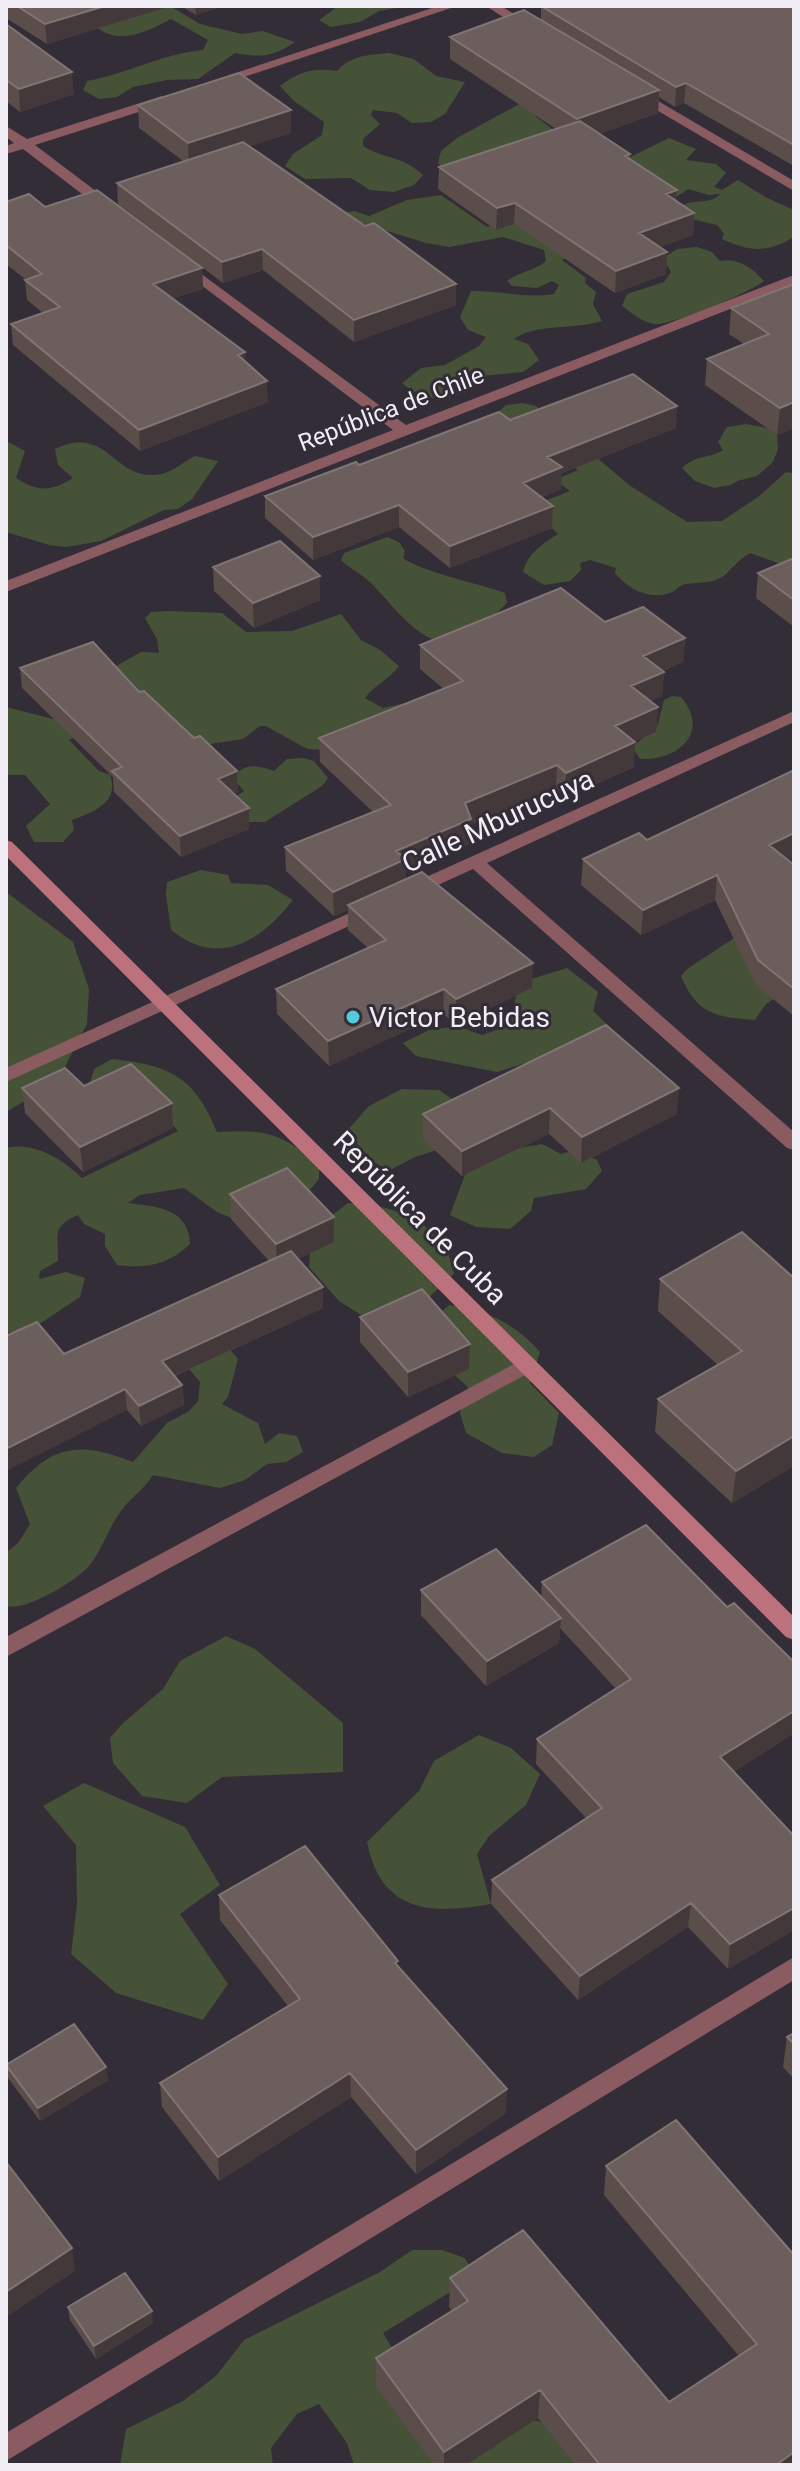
<svg xmlns="http://www.w3.org/2000/svg" width="800" height="2471" font-family="Roboto,sans-serif">
  <rect width="100%" height="100%" fill="#332d38"/>
  <!-- green -->
  <path fill="#455237" d="M170,6L200,24L242,34L263,31L295,42C273,57 261,58 235,53L198,79L167,80L133,87L117,97L99,99L83,90L87,81C127,74 161,54 203,50L208,40L171,19C144,34 112,48 90,20Z
    M338,6H409L379,11L360,22L331,27L319,20Z
    M389,53L414,59L436,76L465,82L445,114L431,122L412,123L397,113L373,110L371,115L380,124L363,139V146C385,160 400,154 423,175L414,185L394,192L370,190L351,178L305,179L285,166L293,154L322,135L324,122L294,101L280,86C297,72 315,67 337,71C351,55 369,55 389,53Z
    M534,96L551,109L535,116L555,131L443,169L438,163L441,151L457,138Z
    M669,138L696,149L686,160L716,164L726,173L714,187L722,190L738,180L765,197L794,210V237C768,253 750,252 722,239L724,234L717,225L692,219L681,207C693,197 710,206 720,194L709,195L688,189L678,196L661,198L622,161Z
    M441,195L487,227L523,215L571,254L562,260L586,278L585,283L596,292L593,304L602,321C575,330 535,323 514,339L528,344L539,360L523,372L472,377L479,384C453,402 426,404 402,383L421,368L445,365L479,346L486,337L468,330L460,317L471,291C500,290 524,299 554,294L559,285L552,281L537,288L512,286L507,281C520,271 535,271 546,261L544,250L503,237L449,247L426,243L345,218L343,213L355,211L369,216L407,200Z
    M697,247L712,252L720,261C738,257 752,268 764,281C749,293 673,325 655,324C643,323 632,313 622,306L627,294L664,282L671,272L663,258L677,249Z
    M522,403L536,406L629,485L687,522L722,521L758,497L786,472L794,473V569L750,553C740,559 735,565 727,573C715,584 701,582 686,584C679,585 676,591 670,593C648,600 628,589 615,573L616,568L590,560L580,563L581,570L570,581L544,585L523,572C528,553 542,544 558,534L530,507L570,491L555,480L578,470L533,436L491,419L506,405Z
    M746,424L768,428L777,435L778,449L773,462L757,476L737,481L731,485L714,488L695,481L682,468C699,453 706,460 723,450L718,442L727,427Z
    M6,441L25,451L16,478C38,492 50,492 73,478L58,465L55,449C110,423 113,484 162,474C172,472 185,461 195,456L218,461L192,499L178,509L164,510L101,541L66,547L49,545L6,532Z
    M387,537L399,542L405,551L403,558C419,571 481,584 505,593L507,603C495,614 483,628 470,636C428,661 395,606 370,582C362,574 350,569 341,560L344,553Z
    M168,611L222,613L246,632L292,631L341,614L361,640L380,650L399,666C389,680 374,685 365,698L383,708L415,701L332,750L307,749L266,726H260L243,739L210,744L185,740L111,669L141,652L159,653L157,639L145,618L151,612Z
    M672,696L681,697C711,732 678,761 640,759L632,747L657,727L664,700Z
    M6,707L53,719L83,707L84,733L69,740L99,771L110,775C120,803 93,812 72,820L74,830L63,842H34L26,826L50,804L25,775H6Z
    M303,758L314,761L328,778L322,786L265,822H249L229,801L244,791L233,778C244,762 258,765 274,771L287,759Z
    M201,870L228,875L231,883L268,885L293,900C260,942 219,968 171,930L166,895L167,882Z
    M6,892L73,942L89,989L87,1024L57,1082L6,1112Z
    M751,927L794,986L766,1004L755,1020C717,1017 697,1015 681,976L687,969Z
    M567,968L598,992L593,1011L617,1034L497,1072L416,1056L403,1043L429,1030L457,1026L482,1035L511,1025L518,983Z
    M112,1059C170,1065 195,1077 217,1132C268,1129 279,1133 319,1164V1179L309,1191L241,1222L217,1212L184,1188L140,1195L128,1203C157,1207 188,1207 190,1244C168,1265 146,1269 117,1265L105,1246V1234L84,1224L78,1215C50,1227 59,1236 58,1261L40,1271L39,1279L66,1272L85,1278L80,1297L32,1329L6,1333V1148C33,1141 63,1159 82,1178L178,1131L135,1084L95,1092L90,1083L94,1069Z
    M402,1089L439,1090L462,1106L450,1146L415,1157L390,1170C369,1164 363,1146 345,1133L369,1106Z
    M542,1144L561,1154L576,1150L597,1160L602,1171L586,1189L534,1198L531,1211L510,1229L476,1227L450,1215L472,1156Z
    M348,1203C383,1204 420,1214 443,1244C449,1251 451,1265 454,1274L425,1301L366,1318L339,1301L309,1267L311,1241L331,1216Z
    M449,1305C487,1310 514,1323 540,1352L530,1383L559,1413L552,1445L534,1457L502,1453L466,1433L460,1413L468,1387L449,1370L441,1312Z
    M222,1340L238,1359L228,1397L222,1404L258,1423L265,1444L279,1433L297,1436L303,1452L286,1462L267,1464L245,1480L220,1488L153,1475C145,1488 134,1495 124,1507C111,1522 103,1549 89,1566C76,1581 25,1612 6,1606V1553L18,1543L30,1524L16,1488C53,1443 81,1442 133,1462L167,1423L189,1411L198,1401L200,1382L189,1369Z
    M226,1636L255,1649L343,1723V1772L222,1777L187,1803L142,1796L113,1763L110,1738L123,1723L163,1689L180,1661Z
    M479,1735L511,1748L540,1774L526,1805L489,1836L477,1854L491,1904C431,1915 381,1913 367,1842L419,1791L434,1761Z
    M84,1783L185,1827L220,1885L180,1914L228,1984L203,2020L116,1993L71,1954L77,1905L76,1845L43,1806Z
    M412,2250H442L465,2258L475,2277L383,2333L449,2440L492,2449L527,2419L617,2438L661,2465H354L347,2443L319,2404L297,2414L271,2448L273,2465H120L126,2429L183,2401L216,2376L244,2340L380,2272Z"/>
  <g fill="none" stroke-linecap="round" stroke-linejoin="round">
    <!-- street -->
    <path fill="#8a5b61" fill-rule="evenodd" d="M438,6H457L220,85L208,82Z
      M486,6H501L537,28L525,31Z
      M636,88L794,181V191L631,95V89Z
      M162,96L169,100L167,103L35,145L113,204V210H103L23,149L6,154V146L14,143L6,137V126L27,139Z
      M181,259L406,425L794,275V284L6,592V581L393,430L176,266V260Z
      M794,711V722L487,863L794,1132V1150L787,1148L473,869L416,895H404L401,891L404,887Z
      M374,902L380,904L383,908L380,912L6,1082V1068Z
      M527,1357L534,1360L537,1365L534,1370L6,1657V1637Z
      M794,1957V1980L6,2461V2433Z"/>
    <!-- secondary -->
    <path fill="#bc727c" fill-rule="evenodd" d="M6,840L12,842L794,1617V1640L786,1637L6,856Z"/>
  </g>
  <!-- wall -->
  <path fill="#5b4d49" d="M6,6H171L47,44L6,18Z
    M181,6H223L196,15Z
    M541,6H794V166L684,103L675,107L659,97L658,113L599,134L630,154V160L677,190L676,201L694,213L693,235L660,247L667,252L666,274L615,293L514,224L496,230L438,189L439,167L556,129L450,59V37L541,20Z
    M6,24L74,94L20,112L6,101Z
    M138,105L291,133L249,146L365,226L456,284V305L354,342L263,270L223,283L118,204L117,183L183,161L139,128Z
    M6,202L45,207L202,268L203,289L173,298L246,361L268,402L140,451L13,345L11,324L43,313L27,300L25,279L6,264Z
    M794,284V428L777,435L705,385L707,359L744,344L729,334L731,308Z
    M510,420L676,428L562,473L561,489L542,497L553,506L552,528L450,568L399,527L313,560L265,518V496L359,465Z
    M794,558V627L756,598L758,573Z
    M213,567L320,576V600L254,628L214,591Z
    M605,622L685,638L683,662L662,671L664,672L662,696L650,701L658,707L656,732L634,741V767L565,798L556,789L471,825V843L406,871V879L532,988L456,1024L443,1014L329,1066L277,1014L276,989L368,948L348,930V910L334,916L286,871L285,847L373,812L320,762L319,738L444,689L420,669V645Z
    M20,668L139,692L194,738L237,771L238,792L234,794L249,808V829L181,857L114,792L113,777L22,688Z
    M794,770V858L788,860L794,865V1016L756,985L715,900L641,935L581,885L583,859L647,840Z
    M606,1025L677,1114L581,1163L549,1134L462,1176L423,1139V1114Z
    M84,1086L172,1103L173,1128L83,1172L25,1113L22,1088Z
    M230,1194L334,1242L298,1259L323,1308L175,1376L182,1385L184,1405L141,1426L127,1410L64,1354L269,1261L231,1219Z
    M794,1278V1466L732,1503L655,1432L658,1399L718,1365L658,1311L660,1279Z
    M360,1317L470,1344L469,1369L408,1397L360,1342Z
    M542,1582L727,1607L794,1662V1733L733,1772L794,1836V1930L728,1969L688,1927L578,2000L491,1904L492,1880L586,1818L536,1764L537,1739L616,1689L560,1628L559,1643L486,1686L421,1615V1590L541,1598Z
    M219,1895L398,1967L506,2113L416,2174L351,2097L219,2181L162,2107L160,2083L288,2006L220,1920Z
    M794,2033V2079L783,2067L787,2037Z
    M6,2065L108,2080L40,2121L8,2078Z
    M606,2166L794,2255V2465H576L538,2418L466,2465H434L376,2386V2358L452,2310L449,2307L450,2278L669,2402L739,2356L604,2195Z
    M68,2307L153,2323L96,2359L70,2320Z"/>
  <!-- shaded-wall -->
  <path fill="#44393a" d="M105,6H171L47,44L45,24Z
    M195,6H223L196,15Z
    M72,72L74,94L20,112L19,89Z
    M686,83L684,103L675,107L676,87Z
    M659,90L658,113L576,142L577,119Z
    M291,110V133L189,166L188,143Z
    M677,190L676,211L666,194Z
    M515,203L514,224L496,230L497,208Z
    M694,213L693,235L638,255L639,233Z
    M262,249L263,270L223,283L222,262Z
    M667,252L666,274L615,293L616,271Z
    M202,268L203,289L154,304L153,284Z
    M456,284V305L354,342V320Z
    M245,352L246,373L238,355Z
    M267,381L268,402L140,451L139,430Z
    M794,402V428L777,435L780,408Z
    M677,406L676,428L562,473L561,489L522,505L523,483L547,457Z
    M399,505V527L313,560V537Z
    M553,506L552,528L450,568V546Z
    M320,576V600L254,628L253,603Z
    M685,638L683,662L641,680L643,656Z
    M664,672L662,696L630,710L631,686Z
    M658,707L656,732L614,750L615,726Z
    M635,742L634,767L565,798L566,773Z
    M557,765L556,789L471,825V843L406,871V884L348,905V910L334,916L333,892L465,803Z
    M237,771L238,792L219,800L218,779Z
    M249,808V829L181,857L180,836Z
    M794,833V858L766,871L769,845Z
    M717,875L715,900L641,935L643,910Z
    M533,963L532,988L456,1024V999Z
    M444,989L443,1014L329,1066L328,1041Z
    M679,1088L677,1114L581,1163L582,1137Z
    M172,1103L173,1128L83,1172L80,1147Z
    M550,1108L549,1134L462,1176V1151Z
    M334,1217V1242L277,1269L276,1244Z
    M323,1287V1308L163,1381L162,1361Z
    M470,1344L469,1369L408,1397V1372Z
    M182,1385L184,1405L141,1426L139,1406Z
    M125,1389L127,1410L6,1471V1449Z
    M794,1436V1466L732,1503L736,1471Z
    M561,1618L559,1643L486,1686L487,1661Z
    M794,1711V1733L717,1782L720,1757Z
    M691,1903L688,1927L578,2000L580,1976Z
    M794,1908V1930L728,1969L730,1944Z
    M106,2067L108,2080L40,2121L38,2108Z
    M350,2073L351,2097L219,2181L218,2157Z
    M507,2089L506,2113L416,2174V2150Z
    M72,2248L75,2271L6,2317V2292Z
    M152,2311L153,2323L96,2359L94,2346Z
    M540,2390L538,2418L466,2465H444V2452Z
    M794,2452V2465H776Z"/>
  <!-- building -->
  <path fill="#6c5e5c" stroke="#817574" stroke-width="2" d="M17,6H105L45,24Z
    M541,6H794V145L686,83L676,87Z
    M524,10L659,90L577,119L450,37Z
    M6,24L72,72L19,89L6,80Z
    M239,73L291,110L188,143L138,105Z
    M580,121L630,154L625,156L677,190L666,194L694,213L639,233L667,252L616,271L515,203L497,208L439,167Z
    M243,142L365,226L374,223L456,284L354,320L262,249L222,262L117,183Z
    M97,190L202,268L153,284L245,352L238,355L267,381L139,430L11,324L60,307L25,280L42,274L6,245V202L29,194L45,207Z
    M794,284V402L780,408L707,359L769,334L731,308Z
    M633,374L677,406L547,457L562,467L523,483L553,506L450,546L399,505L313,537L265,496L356,462L359,465L499,412L510,420Z
    M280,541L320,576L253,603L213,567Z
    M794,558V600L758,573Z
    M561,588L605,622L643,607L685,638L643,656L664,672L631,686L658,707L615,726L635,742L566,773L557,765L465,803L471,819L396,851L406,859L333,892L285,847L391,805L319,738L463,681L420,645Z
    M93,642L139,692L144,691L194,738L200,736L237,771L218,779L249,808L180,836L112,771L122,767L20,668Z
    M794,770V833L769,845L794,865V989L758,960L717,875L643,910L583,859L639,833L647,840Z
    M422,872L533,963L456,999L444,989L328,1041L276,989L386,940L348,905Z
    M606,1025L679,1088L582,1137L550,1108L462,1151L423,1114Z
    M131,1064L172,1103L80,1147L22,1088L65,1068L84,1086Z
    M287,1168L334,1217L276,1244L230,1194Z
    M742,1232L794,1278V1436L736,1471L658,1399L742,1351L660,1279Z
    M291,1251L323,1287L162,1361L182,1385L139,1406L125,1389L6,1449V1336L37,1322L64,1354Z
    M422,1289L470,1344L408,1372L360,1317Z
    M646,1525L727,1607L734,1603L794,1662V1711L720,1757L794,1836V1908L730,1944L691,1903L580,1976L492,1880L602,1808L537,1739L631,1679L542,1582Z
    M496,1549L561,1618L487,1661L421,1590Z
    M305,1846L398,1961L395,1963L507,2089L416,2150L350,2073L218,2157L160,2083L300,1999L219,1895Z
    M74,2024L106,2067L38,2108L6,2065Z
    M794,2033V2044L787,2037Z
    M676,2120L794,2255V2452L776,2465H600L540,2390L444,2452L376,2358L468,2301L450,2278L523,2230L669,2402L757,2344L606,2166Z
    M6,2162L72,2248L6,2292Z
    M125,2273L152,2311L94,2346L68,2307Z"/>
  <!-- markers -->
  <circle fill="#55cadf" stroke="#332d38" stroke-width="3" cx="353" cy="1017" r="8"/>
  <g text-anchor="middle" dominant-baseline="central" stroke-width="6" stroke-linejoin="round" paint-order="stroke">
    <!-- far-street labels -->
    <g font-size="24" fill="#f2eef6" stroke="#332d38">
      <text transform="translate(391 409) rotate(-21)">República de Chile</text>
    </g>
    <!-- street labels -->
    <g font-size="28" fill="#f2eef6" stroke="#332d38">
      <text transform="translate(498 821) rotate(-25)">Calle Mburucuya</text>
      <text transform="translate(420 1218) rotate(45)">República de Cuba</text>
    </g>
    <!-- poi labels -->
    <g font-size="28" fill="#f2eef6" stroke="#332d38" text-anchor="start">
      <text x="369" y="1017">Victor Bebidas</text>
    </g>
  </g>
  <!-- border -->
  <rect width="800" height="2471" fill="none" stroke="#f2eef6" stroke-width="16"/>
</svg>
